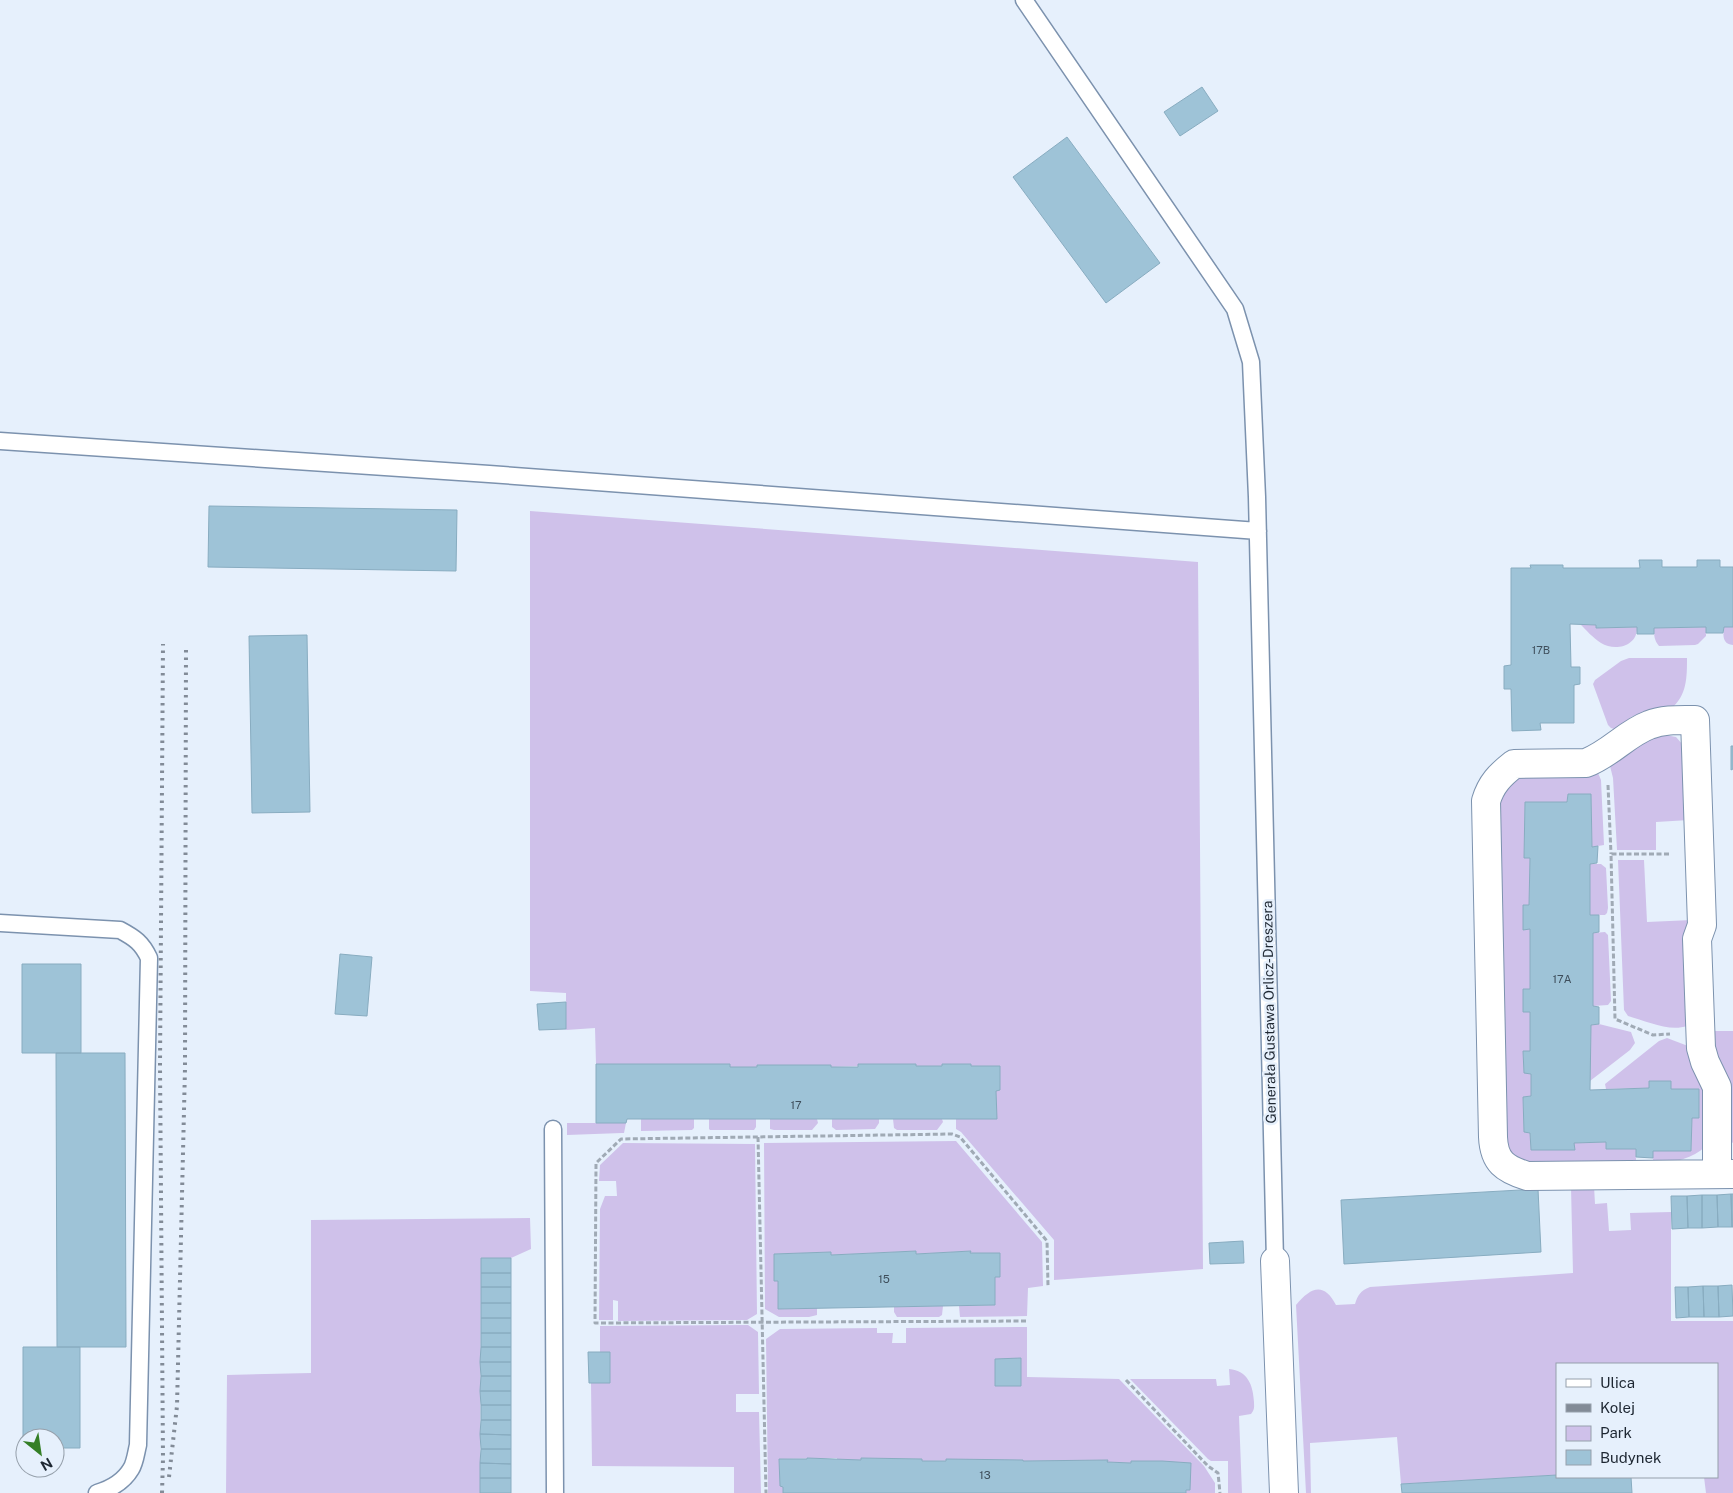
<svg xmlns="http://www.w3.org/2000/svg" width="1733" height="1493" font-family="'Public Sans',sans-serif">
  <rect width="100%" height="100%" fill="#e6f0fc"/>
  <!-- green -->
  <path fill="#cfc1ea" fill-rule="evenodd" d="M530,511L1198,562L1203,1269L1054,1280V1240L961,1132L956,1129V1119H996V1091L1000,1090L999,1066H971V1064H942V1066H916V1064L831,1067V1065H757V1067H730L729,1064H596L595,1028L566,1030V993L530,991Z
    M1580,624L1596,625V628L1637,627C1638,646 1615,652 1601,643C1593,638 1586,630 1580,624Z
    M1706,627V636L1698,644L1695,645L1659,646C1654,640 1654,635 1654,628Z
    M1724,627H1733V645C1722,644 1723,635 1724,627Z
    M1629,658H1687C1687,678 1687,695 1671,709L1638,714L1631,717L1617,730L1611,728L1608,725L1593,684L1595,680L1621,661Z
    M1660,734L1676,737L1683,745L1689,820L1656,822V850H1617L1613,778L1610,766L1633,743Z
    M1574,772L1598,773L1601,780L1604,845L1592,847L1591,794H1568L1567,802H1525L1524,857L1530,858L1529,905L1523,906V929H1530V989H1523L1524,1012H1530V1051H1523L1524,1072L1531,1074V1096L1523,1097L1524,1132L1530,1133L1531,1150H1574V1143L1606,1142V1149H1636V1161L1634,1164L1532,1168L1504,1149L1498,802L1501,791L1520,774Z
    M1618,860H1644L1647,922L1692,920L1687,1026C1669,1032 1646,1021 1628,1016L1624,1010Z
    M1590,864H1601L1606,868L1608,908L1607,913L1605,915H1590Z
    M1605,932L1608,935L1611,1001L1608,1005L1593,1006V933Z
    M1599,1024L1631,1032L1635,1043L1630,1050L1590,1081L1591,1025Z
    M1715,1031H1733V1143L1730,1141L1711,1035Z
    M1667,1038L1688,1046L1705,1081L1706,1146C1692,1159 1676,1161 1657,1165L1653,1161V1151H1691L1692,1118L1699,1117V1089H1671V1081H1649V1088L1606,1089L1605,1084L1659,1041Z
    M641,1119H694V1128L692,1130L641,1131Z
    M709,1119H756V1127L754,1130H710L709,1129Z
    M770,1119H817L818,1123L812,1130H774L770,1129Z
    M832,1119H879V1123L875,1129L836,1130L832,1127Z
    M893,1119H942L943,1122L937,1130H897L894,1128Z
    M567,1123H626L624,1133H622L567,1135Z
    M956,1141L1042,1242L1043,1286L1028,1288L1027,1316L960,1317L959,1306L995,1305V1277L1000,1276L999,1253H970V1251L916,1254L915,1251L831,1255V1252L774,1254V1280L778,1281V1309L817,1308V1315L809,1317H779L765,1309L764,1143Z
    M623,1143L755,1144L757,1314L747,1320L618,1321V1301L613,1300V1320H599L600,1209L605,1196H617L616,1181H599L600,1165Z
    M1594,1186L1595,1204L1607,1203L1609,1231L1631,1230L1630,1213L1671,1212V1321H1733V1493H1706L1704,1477H1717V1364H1557V1475L1401,1484L1397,1437L1310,1443L1311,1493H1306L1296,1305C1311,1287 1324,1282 1336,1305L1355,1304C1358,1295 1360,1291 1370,1287L1573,1273L1571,1187Z
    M530,1218L531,1249L511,1258H481L480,1493H226L227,1375L311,1373V1220Z
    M943,1306L942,1315L939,1317H897L894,1312V1307Z
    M748,1325L758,1332L759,1394H736V1412H759L761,1493H734V1467L592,1466L591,1383H610V1352H600V1326Z
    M1027,1327V1377L1119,1379L1204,1466L1215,1483V1493H1186L1190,1463L1132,1461L1131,1463L1107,1462V1460L1023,1461V1460L922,1461V1459L862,1458L861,1460H837V1458L779,1459L780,1486L783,1487V1493H768L766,1339L780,1329L877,1328V1333H893L892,1343H906V1328ZM995,1359H1021V1385L995,1386Z
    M1229,1369C1248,1371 1253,1385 1254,1402C1254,1407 1255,1409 1251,1414L1239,1416L1242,1493H1228V1461H1211L1208,1459L1130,1379H1216L1217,1386L1230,1385Z"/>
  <!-- building -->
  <path fill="#9ec3d7" stroke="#88acc0" d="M1202,87L1218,111L1180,136L1164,112Z
    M1067,137L1160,263L1106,303L1013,177Z
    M209,506L457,510L456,571L208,567Z
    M1639,560H1662V567H1697V560H1720V567H1733V627H1724L1723,633H1706V627L1654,628V634H1637V627L1596,628V625L1570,624L1571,667H1580V684L1574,685V723H1540L1541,730L1512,731L1511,689H1504V666L1511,665V568H1531L1530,565H1563V568H1640Z
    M307,635L310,812L252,813L249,636Z
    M1731,746H1733V769L1731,770Z
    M1568,794H1591L1592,847L1598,846L1597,863L1590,864V915H1599V932L1593,933V1006L1599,1007V1024L1591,1025L1590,1090L1649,1088V1081H1671V1089H1699V1118H1692L1691,1151H1653V1158L1636,1157V1149H1606V1142L1574,1143L1575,1150H1531L1530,1133L1524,1132L1523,1097L1531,1096V1074L1524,1073L1523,1051H1530V1012H1523V989H1530V929L1523,930V905H1529L1530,858H1524L1525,802H1567Z
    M340,954L372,957L367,1016L335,1014Z
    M22,964H81V1053H22Z
    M566,1002V1029L539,1030L537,1004Z
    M56,1053H125L126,1347H57Z
    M596,1064H730V1067H757V1065H831V1067H858V1064H916V1066H942V1064H971V1066H1000V1090L996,1091L997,1119H627L626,1123H596Z
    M1538,1189L1541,1252L1344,1264L1341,1200Z
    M1731,1194L1732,1227H1718L1717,1195Z
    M1731,1194H1733V1227H1732Z
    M1702,1195V1228H1688L1687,1196Z
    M1702,1195H1717L1718,1227L1702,1228Z
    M1671,1196H1687L1688,1228L1672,1229Z
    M1243,1241L1244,1263L1210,1264L1209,1243Z
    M916,1251V1254L971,1251L970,1253H1000V1277H995V1305L778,1309V1281H774V1254L831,1252V1255Z
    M481,1258H511V1273H481Z
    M481,1273H511V1287H481Z
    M1732,1285L1733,1316L1719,1317L1718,1286Z
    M1703,1286H1718L1719,1317H1704Z
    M1703,1286L1704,1317H1689L1688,1287Z
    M481,1287H511V1303H481Z
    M1675,1287H1688L1689,1317L1676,1318Z
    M481,1303H511V1318H481Z
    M481,1318H511V1333H481Z
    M481,1333H511V1347H481Z
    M23,1347H80V1448H55V1438H25V1449H23Z
    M481,1347H511V1362H480Z
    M588,1352H610V1383H589Z
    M1021,1358V1386H995V1359Z
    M480,1362H511V1376H481Z
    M481,1376H511V1391H480Z
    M480,1391H511V1405H481Z
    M481,1405H511V1420H481Z
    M481,1420H511V1435L480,1434Z
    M480,1434L511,1435V1449H481Z
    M481,1449H511V1464L480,1463Z
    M807,1458L861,1460V1458L922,1459V1461H946V1459L1023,1460V1461L1108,1460L1107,1462L1131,1463V1461H1162L1191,1463L1190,1490H1186V1493H783V1487L780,1486L779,1459H807Z
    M480,1463L511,1464V1478H480Z
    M1557,1475V1477H1631L1632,1493H1402L1401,1484Z
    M480,1478H511V1493H480Z"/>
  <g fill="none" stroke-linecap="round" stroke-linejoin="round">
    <!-- lane casing -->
    <g stroke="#7c92ae" stroke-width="19">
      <path id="lane" d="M1024,0L1235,309L1251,362L1257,497L1275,1261
        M0,441L489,474L1258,531
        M0,923L120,930C135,938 142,943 149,958L138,1445C136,1453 135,1463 131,1469C124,1481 110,1489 97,1493
        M553,1129L555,1493"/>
    </g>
    <!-- street casing -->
    <g stroke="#7c92ae" stroke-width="30">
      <path id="street" d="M1717,1174V1087L1705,1062L1701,1048L1697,939L1702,925L1695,720C1680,720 1664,719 1649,725C1627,733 1610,754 1586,763L1514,764C1500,775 1491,784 1486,801L1493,1137C1494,1162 1505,1169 1527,1176L1733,1174
        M1275,1261L1284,1493"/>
    </g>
    <!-- path -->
    <path stroke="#a0aab5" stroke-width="3" stroke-dasharray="5 2.5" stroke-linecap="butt" d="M1608,785L1611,854
      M1669,854H1611L1615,1019L1653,1035L1670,1034
      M758,1137L766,1493
      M1026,1321L595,1323L596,1163L621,1139L952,1134L960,1137L1047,1241L1048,1286
      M1126,1380L1208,1466L1218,1473L1220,1493"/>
    <!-- lane -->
    <use href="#lane" stroke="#fff" stroke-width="16"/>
    <!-- street -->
    <use href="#street" stroke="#fff" stroke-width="28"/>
    <!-- rail -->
    <path stroke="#828b97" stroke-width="4" stroke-dasharray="2.5 5" stroke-linecap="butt" d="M169,1477L177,1406L185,1068L186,645
      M162,1493L163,1459L160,1065L163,644"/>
  </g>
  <g text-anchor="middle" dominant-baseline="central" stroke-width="5" stroke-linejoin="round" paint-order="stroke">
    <!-- number labels -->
    <g font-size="11" fill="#3e4e5b">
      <text x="1541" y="650">17B</text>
      <text x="1562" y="979">17A</text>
      <text x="796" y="1105">17</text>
      <text x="884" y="1279">15</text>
      <text x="985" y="1475">13</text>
    </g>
    <!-- street labels -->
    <g font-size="14" fill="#1e2732" stroke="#e6f0fc">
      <text transform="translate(1269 1012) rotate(-91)">Generała Gustawa Orlicz-Dreszera</text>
    </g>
  </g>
  <!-- legend -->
  <rect x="1556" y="1363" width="162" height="115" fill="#e6f0fc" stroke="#96a0ab"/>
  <rect x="1566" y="1379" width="25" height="8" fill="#ffffff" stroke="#96a0ab"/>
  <text x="1600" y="1388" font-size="15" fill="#1e2732">Ulica</text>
  <rect x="1566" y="1404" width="25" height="8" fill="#828b97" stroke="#96a0ab"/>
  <text x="1600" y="1413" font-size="15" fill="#1e2732">Kolej</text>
  <rect x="1566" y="1426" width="25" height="15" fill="#cfc1ea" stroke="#96a0ab"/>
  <text x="1600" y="1438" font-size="15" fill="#1e2732">Park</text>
  <rect x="1566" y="1450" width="25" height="15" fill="#9ec3d7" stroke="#96a0ab"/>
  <text x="1600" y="1463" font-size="15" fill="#1e2732">Budynek</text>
  <!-- north arrow -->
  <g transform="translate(40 1453) rotate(150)"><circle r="24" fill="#e6f0fc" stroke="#96a0ab"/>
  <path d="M0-4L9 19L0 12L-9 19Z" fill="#347f26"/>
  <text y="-8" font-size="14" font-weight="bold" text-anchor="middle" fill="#1e2732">N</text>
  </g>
</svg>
